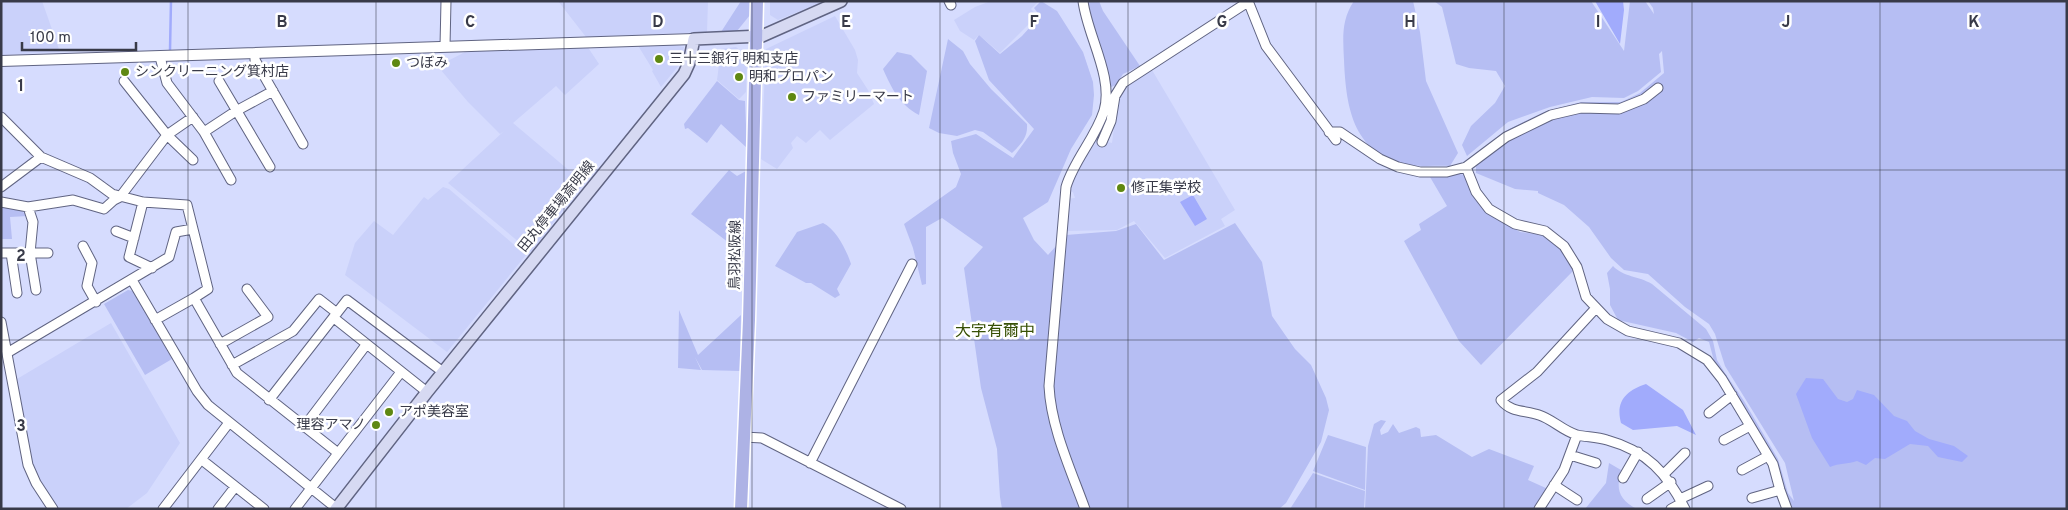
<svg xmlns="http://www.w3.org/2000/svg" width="2068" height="510" font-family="Overpass,'Noto Sans JP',sans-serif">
  <rect width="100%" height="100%" fill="#d6dcfe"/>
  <!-- built -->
  <path fill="#cad1fa" d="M1,1H42L60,52L1,55Z
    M558,1H708L707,32L586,37Z
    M770,1H825L778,20L770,15Z
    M991,1H1039L1031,9L1037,16L1000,53L979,35L974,40L960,31L954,20L975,7Z
    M835,16L855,50L858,60L857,73L868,90L874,104L830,140L820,130L806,143L797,136L791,143L793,148L777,169L761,159L766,49Z
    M663,43L684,47L680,64L661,87L652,71L653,70L637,44Z
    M587,46L599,64L565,95L556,86L513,123L584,183L531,252L448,183L504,131L500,134L468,102L440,69V65L467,51Z
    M736,47L747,56L746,92L739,99L717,80L721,49Z
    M1152,70L1235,210L1221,219L1225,226L1165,258L1134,221L1117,230L1065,231L1067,199L1075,198L1073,192L1069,191L1075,171L1095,139L1112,143L1118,97L1127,84L1129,85Z
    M443,187L449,189L526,255L447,352L345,275L355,243L374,221L393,235L424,197L428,200Z
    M111,323L180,443L147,493L126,509H57L38,479L32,463L17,379Z"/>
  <!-- green -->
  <path fill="#b6bef3" d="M741,1H751L750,15L737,31L721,32Z
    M1041,1L1057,11L1083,52L1093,82L1094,95L1092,115L1071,149L1048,202L1023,218L1034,240L1048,255L1066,235L1116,231L1136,224L1164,260L1235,223L1262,262L1272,316L1295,349L1311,365L1326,398L1329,410L1321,442L1286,503L1279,509H1002L1000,497L997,449L981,388L964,268L983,247L942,218L926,227V284L922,285L913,248L904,224L956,187L961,174L953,153L951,141L976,134L1013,158L1034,129L989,80L975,41L979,35L1000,54L1022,36L1040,16L1034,8Z
    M1087,1H1099L1103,11L1140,66L1123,74L1116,85L1109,88L1089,18Z
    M1354,1H1413L1420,32L1426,81L1458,153L1450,166C1437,165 1425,167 1412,165C1354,157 1346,110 1344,60C1343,39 1341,20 1354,1Z
    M1434,1H1591L1624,51L1630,1H1645L1654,14L1653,8L1648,1H2067V509H1793L1783,485L1780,473L1740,401L1714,361L1709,342L1699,338L1693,342L1676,333L1618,320L1610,305V289L1607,273L1613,266C1623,277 1639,276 1652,284L1706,329L1713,341L1717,360L1725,373L1744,401L1778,459L1788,493L1794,501L1785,463L1725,366L1715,334L1709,324L1685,307L1648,274L1624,270L1611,258L1589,227L1564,205L1538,193V191L1515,189L1476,173V162L1471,157L1507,130L1544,112L1581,102H1621L1640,93L1664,73L1662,51L1659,54L1661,72L1638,91L1624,98L1592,97L1550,107L1508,122L1467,156L1462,145L1471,126L1495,103L1505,86L1496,71L1469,68L1456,64L1442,7Z
    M948,39L963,51L970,64L991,89L1027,124C1028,138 1021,144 1012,153L983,132L975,130L957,136L939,133L929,128Z
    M897,52L911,55L927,71L919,115C899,104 892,89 883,69Z
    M717,81L739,100L745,101L747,148L721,124L707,143L688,128L685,129L684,124Z
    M729,170L737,176L746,171L745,252H741L691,214Z
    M1459,174L1465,175L1478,202L1488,213L1520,232L1550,236L1560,247L1574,270L1481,365L1459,341L1404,241L1421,230L1419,224L1447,206L1430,177Z
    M1,206L18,208L28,216L10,217L12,239H1Z
    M823,223C836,229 847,251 851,264L837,289L840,295L835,298L811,283H806L775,266L797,232Z
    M128,290L133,291L172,359L145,375L104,304Z
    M679,310L698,355L741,315L740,371L702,370L695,357L701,370L678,368Z
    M1381,420L1386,421L1380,430L1381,435L1388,432L1393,424L1399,433L1416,427L1420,429L1421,437L1436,435L1472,457L1489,449L1534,466L1528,480L1548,489L1534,509H1365L1368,446L1374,424Z
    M1328,435L1366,447L1365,490L1313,471Z
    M1609,463L1621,470C1616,489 1618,499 1637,509H1585L1606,483Z
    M1313,473L1365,491L1364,509H1290Z"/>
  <!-- water -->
  <path fill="#a1abfc" d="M1595,1H1623L1624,10L1620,44Z
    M1193,195L1207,219L1195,226L1180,202Z
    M1806,378L1823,379L1838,399L1847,402L1853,399L1857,390L1874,395L1894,416L1907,421L1915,431L1929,439L1954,446L1968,456L1962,462L1938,457L1928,446L1910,444L1885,459L1875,458L1866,465L1857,461C1848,464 1839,463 1830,467L1812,438L1796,394Z
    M1646,384L1683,410L1696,435L1677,426L1633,430L1621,423C1615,401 1627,390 1646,384Z"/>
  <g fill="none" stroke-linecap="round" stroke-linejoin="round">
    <!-- stream -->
    <path stroke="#a1abfc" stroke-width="2.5" d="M170,50L171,1"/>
    <!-- minor casing -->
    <g stroke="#606482" stroke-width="11">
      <path id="minor" d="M949,1L951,5
        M1083,1C1087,35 1114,77 1104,111C1095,139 1074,160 1066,187L1049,386C1051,428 1071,470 1085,509
        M1248,1L1266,46L1336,140
        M445,46L446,1
        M255,53V60L303,144
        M160,57L167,83L204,132L231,180
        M124,81L167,135L193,160
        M219,81L270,167
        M1,117L41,157L90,178L112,194L143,202L187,205L193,229
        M204,132L236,111L273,91
        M1329,132H1340L1380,159L1398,167L1420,172H1447L1466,167L1506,137L1551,115L1581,108L1619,109L1644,99L1658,88
        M1102,142L1111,121L1115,96L1123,83L1248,2
        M1466,167L1476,192L1489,209L1515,224L1545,231L1564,246L1577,267L1586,297L1607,319L1628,331L1679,343L1707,360L1722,379L1773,464L1780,490L1787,509
        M1,187L41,157
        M1,202L28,207L73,200L104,209L114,200L120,197L167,135L193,117
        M143,202L129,257L152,268
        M116,231L134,238
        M83,246L92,263L87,286L96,302
        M1,253H30L33,222L28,207
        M11,253L17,293
        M132,280L197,391L208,405L336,508
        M36,290L30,253H48
        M1596,308L1537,372L1501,400C1511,413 1525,410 1539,415C1552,419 1563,431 1577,435C1586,437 1597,437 1607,440C1647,451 1667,473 1685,509
        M334,318L427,392
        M155,320L194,298
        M1,322L28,465L36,483L53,509
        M220,344L268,317L247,289
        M7,353L169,257L176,232L193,229L208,289L194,298L237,373L338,453
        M232,365L293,331L319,299L337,313
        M269,400L347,300L443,372
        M1709,413L1732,395
        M304,427L366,345
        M744,437L762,438L901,509
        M1724,440L1750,426
        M1570,455L1596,463
        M202,460L264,509
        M810,463L912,264
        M1742,470L1768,456
        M1664,474L1685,453
        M1623,478L1638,452
        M1554,485L1577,500
        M1752,498L1780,490
        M1647,499L1671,482
        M1680,499L1708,486
        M163,509L228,424
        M218,509L235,487
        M295,509L401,372
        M1539,509L1564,470L1577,435
        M1671,509L1682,503"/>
    </g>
    <!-- tertiary casing -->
    <g stroke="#606482" stroke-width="12">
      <path id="tertiary" d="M1,61L694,39"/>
    </g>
    <!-- secondary casing -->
    <g stroke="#606482" stroke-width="14">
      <path id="secondary" d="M336,509L427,392L684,74L689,63L694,39L762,36L841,1"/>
    </g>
    <!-- primary casing -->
    <g stroke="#fff" stroke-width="15">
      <path id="primary" d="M741,509L749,320L757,1"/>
    </g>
    <!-- minor -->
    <use href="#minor" stroke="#fff" stroke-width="9"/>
    <!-- tertiary -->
    <use href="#tertiary" stroke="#fff" stroke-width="10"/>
    <!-- secondary -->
    <use href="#secondary" stroke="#d6d9f2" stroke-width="11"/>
    <!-- primary -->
    <use href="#primary" stroke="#adb2e5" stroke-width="12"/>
  </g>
  <!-- grid -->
  <path fill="none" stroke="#383a48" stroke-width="1" stroke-opacity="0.55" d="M188,1V509M376,1V509M564,1V509M752,1V509M940,1V509M1128,1V509M1316,1V509M1504,1V509M1692,1V509M1880,1V509M1,170H2067M1,340H2067"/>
  <!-- markers -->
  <g fill="#5f8812" stroke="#fff" stroke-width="2">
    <circle cx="659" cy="59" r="5"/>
    <circle cx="396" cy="63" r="5"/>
    <circle cx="125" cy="72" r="5"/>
    <circle cx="739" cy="77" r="5"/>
    <circle cx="792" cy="97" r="5"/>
    <circle cx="1121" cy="188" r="5"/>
    <circle cx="389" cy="412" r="5"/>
    <circle cx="376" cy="425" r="5"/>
  </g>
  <g text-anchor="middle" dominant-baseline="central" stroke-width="5" stroke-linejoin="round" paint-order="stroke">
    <!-- poi labels -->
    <g font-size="14" fill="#383a48" stroke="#fff" text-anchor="start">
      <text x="669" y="59">三十三銀行 明和支店</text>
      <text x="406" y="63">つぼみ</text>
      <text x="135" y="72">シンクリーニング箕村店</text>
      <text x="749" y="77">明和プロパン</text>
      <text x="802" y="97">ファミリーマート</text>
      <text x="1131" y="188">修正集学校</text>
      <text x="399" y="412">アポ美容室</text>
      <text x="366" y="425" text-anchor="end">理容アマノ</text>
    </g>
    <!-- street labels -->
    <g font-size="14" fill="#383a48" stroke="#fff">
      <text transform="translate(557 207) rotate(-51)">田丸停車場斎明線</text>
      <text transform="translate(736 255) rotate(-89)">鳥羽松阪線</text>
    </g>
    <!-- quarter labels -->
    <g font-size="16" fill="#375005" stroke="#fff">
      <text x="995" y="332">大字有爾中</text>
    </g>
  </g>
  <g font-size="16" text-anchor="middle" font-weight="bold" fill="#383a48" stroke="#fff" stroke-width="5" stroke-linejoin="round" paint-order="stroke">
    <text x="282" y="27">B</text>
    <text x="470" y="27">C</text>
    <text x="658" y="27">D</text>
    <text x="846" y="27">E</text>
    <text x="1034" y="27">F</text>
    <text x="1222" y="27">G</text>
    <text x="1410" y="27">H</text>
    <text x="1598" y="27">I</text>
    <text x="1786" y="27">J</text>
    <text x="1974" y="27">K</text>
    <text x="21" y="91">1</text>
    <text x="21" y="261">2</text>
    <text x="21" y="431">3</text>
  </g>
  <!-- border -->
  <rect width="2068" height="510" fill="none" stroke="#383a48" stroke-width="5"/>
  <!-- scale -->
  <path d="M22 42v8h114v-8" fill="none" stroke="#383a48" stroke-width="2.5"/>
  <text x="30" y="42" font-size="15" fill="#383a48" stroke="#ffffff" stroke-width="4" paint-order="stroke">100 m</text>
</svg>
